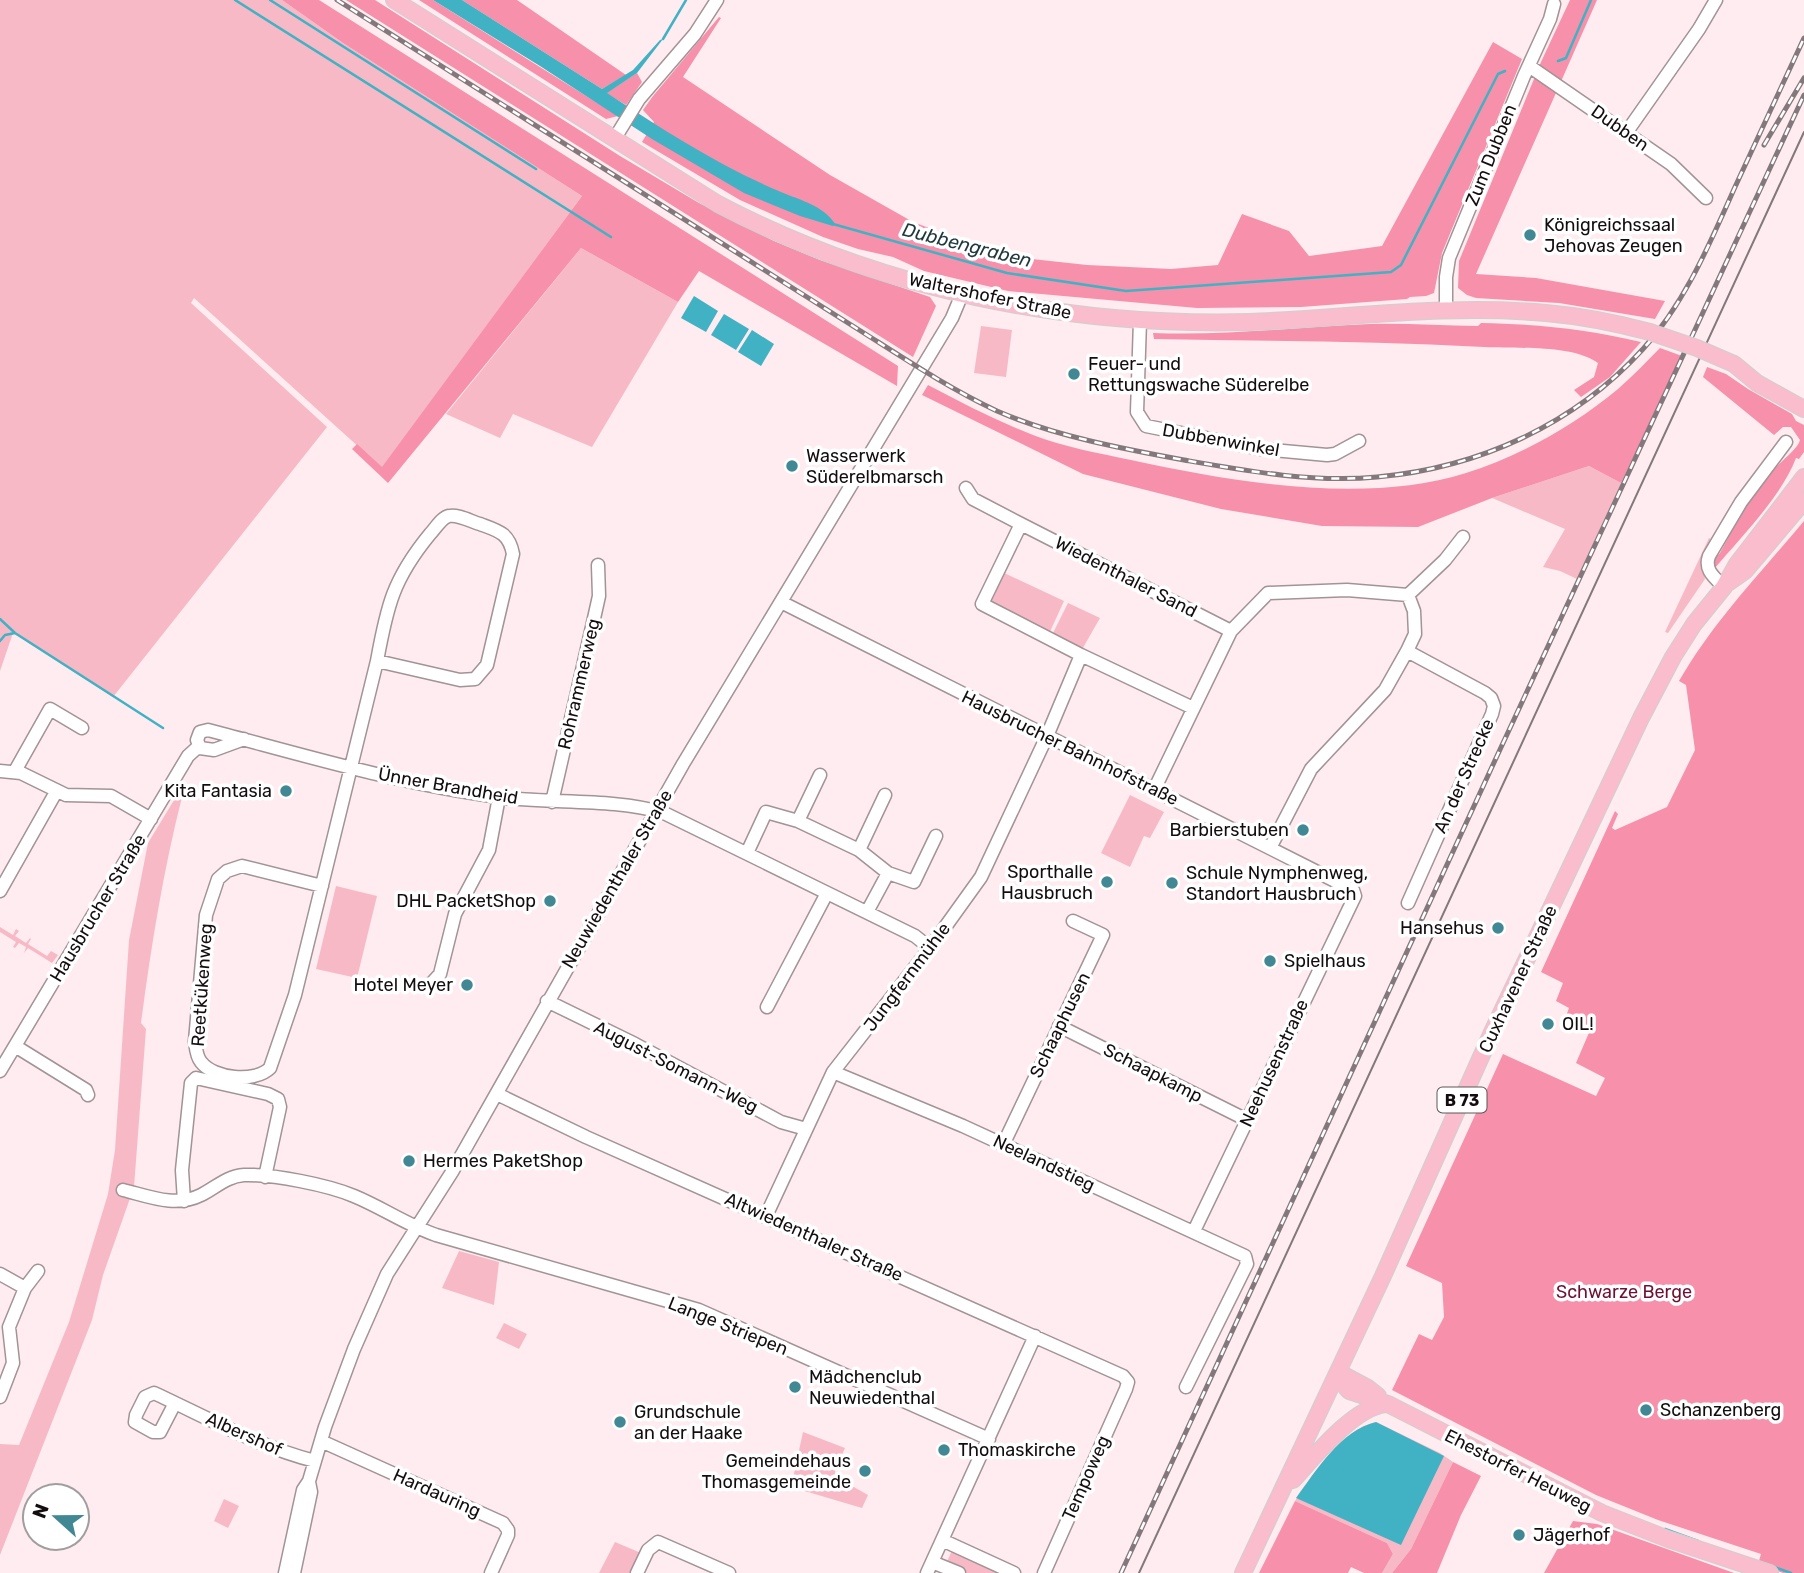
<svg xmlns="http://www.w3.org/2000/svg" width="1804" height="1573" font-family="Rubik,sans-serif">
  <rect width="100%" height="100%" fill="#feecf0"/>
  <!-- green -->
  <path fill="#f8b9c7" d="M0,0H282L343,43L582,196L382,468L194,298L191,303L327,427L113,697L13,633L0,671Z
    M581,248L678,302L592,447L513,414L500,438L446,414Z
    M981,326L1012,330L1006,377L974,373Z
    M1589,466L1621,483L1577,579L1560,571L1543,567L1565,529L1492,498Z
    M1709,538L1712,540L1702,566L1705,579L1668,633L1665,632Z
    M1000,571L1064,601L1048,636L985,602Z
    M1068,603L1100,618L1080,653L1051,637Z
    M182,787V797C163,872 151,947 141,1023L146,1029L134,1187L103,1275L92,1320L0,1555V1444L19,1445L69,1322L108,1194L115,1150L129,940L148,843Z
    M1130,795L1164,812L1150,838L1144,836L1130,867L1101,853Z
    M336,886L377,896L357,978L316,969Z
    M0,927L13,935L16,929L19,931L15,936L26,943L30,938L31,939L28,944L47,956L51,951L58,955L52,963L28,948L24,953L26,947L19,943L15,948L13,947L16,942L0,932Z
    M459,1251L499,1262L494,1305L442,1288Z
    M504,1323L527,1334L519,1349L496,1338Z
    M1376,1422L1440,1453L1453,1462L1411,1549L1392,1573H1382L1393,1554L1387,1543L1295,1501C1315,1472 1340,1430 1376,1422Z
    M803,1432L845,1448L835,1470L836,1477L868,1495L862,1508L791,1487Z
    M224,1499L239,1506L228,1528L214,1521Z
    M615,1542L641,1553L637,1573H599Z
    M953,1548L1008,1573H967L946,1564Z"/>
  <!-- forest -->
  <path fill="#f790aa" d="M282,0H319L898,366L897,386L699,271L678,302L581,248L388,483L352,449L357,444L382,467L582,196L343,43Z
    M346,0H375L620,156L699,203L774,241L820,260L930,297L936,306L913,357Z
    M419,0H433L618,116L606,119Z
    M462,0H517L626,75L602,89Z
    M1570,0H1597L1476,274L1536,278L1665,301L1655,319L1559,303L1476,298L1467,295L1458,288L1459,261L1541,62Z
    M719,17L721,18L683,77L830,175L913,222L1004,256L1087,265L1171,269L1218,265L1242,214L1289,231L1309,256L1382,246L1493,42L1522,59L1442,253L1434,293L1426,296L1410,297L1407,299L1301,307L1197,308L1008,291L924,271L893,257L858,249L823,237L740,200L642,142L654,122L643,110L653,96Z
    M637,73L642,82L626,105L606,93Z
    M1481,323C1537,324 1587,329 1641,342L1610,377L1581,397L1574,390L1594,377L1598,363C1571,344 1516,349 1484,347C1374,341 1264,341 1154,339L1153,333C1225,336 1298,327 1370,324C1406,323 1442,326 1478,326Z
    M1660,348L1682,356L1621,483L1589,466L1492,498L1418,527L1322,526L1221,509L1083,474L922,395L928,385C962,403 997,421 1033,435C1064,447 1098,453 1131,460C1232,482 1365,505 1466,473C1520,456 1575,425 1618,389C1633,376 1646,362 1660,348Z
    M1707,367L1726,374L1748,389L1792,414L1796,421L1804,425V452L1799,459L1796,458C1781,497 1742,536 1714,569V559L1720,553C1735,525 1750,497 1771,472C1779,463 1798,449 1800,440L1791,427H1783L1774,435L1703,377Z
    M1804,521V1573H1783L1758,1564L1761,1554L1658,1520L1596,1495L1392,1390L1419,1334L1432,1340L1444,1317L1442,1283L1406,1266L1503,1054L1596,1096L1605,1078L1576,1063L1591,1028L1566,1016L1569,1008L1556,1001L1563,983L1541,972L1615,811L1618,814L1612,828L1615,830L1667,807L1695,750L1686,685L1679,681C1715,619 1759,575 1804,521Z
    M1453,1462L1481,1476L1461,1515L1437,1573H1392L1411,1549Z
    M1295,1501L1387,1543L1393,1554L1382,1573H1364L1351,1567L1348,1573H1259Z
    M1573,1521L1597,1524L1734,1573H1544Z"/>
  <!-- water -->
  <path fill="#41b1c4" d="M433,0H462L602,89L633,70L660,40L663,39L637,73L607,93C662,129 719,166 781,192C800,200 824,206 835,224L833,226L800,216L744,193L652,139L540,66Z
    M694,296L718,311L706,332L681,318Z
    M724,314L749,329L736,350L711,335Z
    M752,330L774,344L761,366L738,352Z
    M1376,1422L1444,1456L1401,1545L1296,1498C1316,1471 1341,1430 1376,1422Z"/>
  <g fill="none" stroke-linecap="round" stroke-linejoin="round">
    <!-- stream -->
    <path stroke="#41b1c4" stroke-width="2.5" d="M235,0L611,237
      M270,0L536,169
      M663,39L686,0
      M1558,61L1566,58L1591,0
      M833,224L1007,273L1126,291L1391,272L1401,265L1498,74L1505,71
      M0,619L15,633L163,728
      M0,641L5,635L15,633
      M1665,1529L1698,1541
      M1774,1567L1791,1573"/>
    <!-- minor casing -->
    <g stroke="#a29396" stroke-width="15">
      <path id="minor" d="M1529,66L1671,164L1706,198
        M1626,133L1699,29L1716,0
        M615,138L639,99L695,34L717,0
        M1446,310V277L1449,258L1524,76L1550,19L1554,4
        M1140,321L1137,412L1146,426L1261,449L1327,455L1335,454L1359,441
        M966,488L973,499L1021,524
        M1724,587C1714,577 1704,570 1709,556L1741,502L1786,442
        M1408,595L1445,560L1463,537
        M781,602L1353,890L1355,896L1194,1231
        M1407,651L1485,693L1491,698L1494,706L1492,714L1408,903
        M1193,708L1081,655L982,604L1021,524L1231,631
        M244,739L214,750L200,748L197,740L200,732L208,730L227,735C317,759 406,785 499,797C552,804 614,798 664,813L915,936L930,948
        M0,771L21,773L66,795L111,796L151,819
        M15,771L50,709L82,728
        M1154,790L1231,631L1268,593L1347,590L1408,595
        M552,802L595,614L599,596L598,565
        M798,821L820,775
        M1270,848L1311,769L1385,690L1407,651L1415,634L1414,611L1408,595
        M859,850L885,795
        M747,853L766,812L798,821L859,850L888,873
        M322,886L242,866L227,871L218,879L206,915L195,1041C196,1048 196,1056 201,1062C214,1079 255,1083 270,1068L295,995L377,661L460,680L475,679L487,665L513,554C509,533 499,531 480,524C472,522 458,514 449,516C442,517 435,529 430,534C393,579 387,606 377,661
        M0,891L56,792
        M867,912L888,873L914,882L936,836
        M430,985L440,974L455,914L489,850L499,797
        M547,1001L635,1044L781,1122L806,1129
        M767,1007L827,893
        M1059,1026L1247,1120
        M15,1046L86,1090L88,1095
        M0,1071L188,756L199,746
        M833,1072L963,1126L1245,1256L1247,1264L1186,1387
        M497,1094L586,1137L1123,1376L1128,1382L1126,1389L1044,1573
        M1003,1145L1103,935L1073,921
        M123,1190C148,1196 175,1208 201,1195C215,1188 227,1176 244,1175C273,1174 328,1185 354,1196C383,1208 407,1225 436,1235L699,1310L989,1439
        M184,1201L182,1170L191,1083L196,1078L268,1094L278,1099L280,1107L265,1177
        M766,1216L833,1072L930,948L981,877L1047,736L1081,655
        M0,1274L25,1288
        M0,1397L13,1363L9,1327L25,1288L38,1271
        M175,1403L160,1432H153L135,1422L136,1415L145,1397L154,1393C206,1417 259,1447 315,1461
        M321,1441L503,1523L508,1530V1535L491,1573
        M942,1540L1014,1573
        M932,1562L959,1573
        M285,1573L303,1490L309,1481L325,1427L354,1349L387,1274L452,1172L683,764L952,318L962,294
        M294,1573L311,1492L309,1482
        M637,1573L648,1550L658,1542L729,1573
        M927,1573L1035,1336"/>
    </g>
    <!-- major casing -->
    <g stroke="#d0cfcf" stroke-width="18">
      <path id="major" d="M394,0L718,204C882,290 1066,327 1250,322C1349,318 1447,304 1546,313C1581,316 1616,323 1650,332
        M1734,364L1757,383L1804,409
        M1728,583L1745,571L1804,501
        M1338,1372L1343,1384L1349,1391L1388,1404L1602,1513L1668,1539L1770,1573
        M1338,1372L1368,1388L1378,1396
        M1293,1480C1314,1457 1353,1408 1385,1404
        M1243,1573L1383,1276L1493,1030L1641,718L1673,657L1694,624L1724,587L1737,564L1804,477"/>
    </g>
    <!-- minor -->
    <use href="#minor" stroke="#fff" stroke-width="12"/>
    <!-- major -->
    <use href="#major" stroke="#fabdcd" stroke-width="16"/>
    <!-- tram -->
    <path stroke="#83787b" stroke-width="2" d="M1139,1573L1804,132"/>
    <!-- rail casing -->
    <g stroke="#83787b" stroke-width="5">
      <path id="rail" d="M337,0L856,328C902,357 948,388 997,411C1054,436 1124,449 1184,460C1247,471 1313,483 1377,477C1478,468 1574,425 1643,349C1685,303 1710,243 1735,187C1758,137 1781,88 1804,38
        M1764,145L1804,78
        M1121,1573L1497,756L1804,95"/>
    </g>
    <!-- rail -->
    <use href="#rail" stroke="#fff" stroke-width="2.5" stroke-dasharray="8" stroke-linecap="butt"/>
    <!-- major-bridge casing -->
    <g stroke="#d0cfcf" stroke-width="18" stroke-linecap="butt">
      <path id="major-bridge" d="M1650,332L1697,348L1734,364"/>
    </g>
    <!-- major-bridge -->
    <use href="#major-bridge" stroke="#fabdcd" stroke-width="16"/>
  </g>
  <!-- markers -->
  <g fill="#428894" stroke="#fff" stroke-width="2.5">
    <circle cx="1530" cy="235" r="7"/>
    <circle cx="1074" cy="374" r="7"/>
    <circle cx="792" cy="466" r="7"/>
    <circle cx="286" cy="791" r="7"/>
    <circle cx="1303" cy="830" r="7"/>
    <circle cx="1107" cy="882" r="7"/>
    <circle cx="1172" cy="883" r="7"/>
    <circle cx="550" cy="901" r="7"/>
    <circle cx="1498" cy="928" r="7"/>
    <circle cx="1270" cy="961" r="7"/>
    <circle cx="467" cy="985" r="7"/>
    <circle cx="1548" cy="1024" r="7"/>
    <circle cx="409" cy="1161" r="7"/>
    <circle cx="795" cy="1387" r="7"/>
    <circle cx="1646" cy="1410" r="7"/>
    <circle cx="620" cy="1422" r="7"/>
    <circle cx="944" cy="1450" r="7"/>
    <circle cx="865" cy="1471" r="7"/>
    <circle cx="1519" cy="1535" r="7"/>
  </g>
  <g text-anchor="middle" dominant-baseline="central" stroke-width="7" stroke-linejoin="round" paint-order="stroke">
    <!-- shield labels -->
    <rect fill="#fff" stroke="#5a5657" stroke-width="2" x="1437.5" y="1087.5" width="49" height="25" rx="5"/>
    <g font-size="16" font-weight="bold" fill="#130d0f">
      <text x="1462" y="1100">B 73</text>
    </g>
    <!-- street labels -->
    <g font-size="18" fill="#130d0f" stroke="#fff">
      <text transform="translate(1620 128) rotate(35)">Dubben</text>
      <text transform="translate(1491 155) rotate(-68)">Zum Dubben</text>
      <text transform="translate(990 296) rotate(12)">Waltershofer Straße</text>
      <text transform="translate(1221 440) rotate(10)">Dubbenwinkel</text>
      <text transform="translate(1126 577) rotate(27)">Wiedenthaler Sand</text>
      <text transform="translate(579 684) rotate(-77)">Rohrammerweg</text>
      <text transform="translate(1070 748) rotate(26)">Hausbrucher Bahnhofstraße</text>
      <text transform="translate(1464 776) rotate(-66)">An der Strecke</text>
      <text transform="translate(448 786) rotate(10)">Ünner Brandheid</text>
      <text transform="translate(617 879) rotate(-60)">Neuwiedenthaler Straße</text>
      <text transform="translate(98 908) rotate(-59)">Hausbrucher Straße</text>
      <text transform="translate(907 977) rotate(-53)">Jungfernmühle</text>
      <text transform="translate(1518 979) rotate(-65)">Cuxhavener Straße</text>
      <text transform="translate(202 985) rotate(-86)">Reetkükenweg</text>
      <text transform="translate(1060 1025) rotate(-64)">Schaaphusen</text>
      <text transform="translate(1274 1063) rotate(-65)">Neehusenstraße</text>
      <text transform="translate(676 1067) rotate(27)">August-Somann-Weg</text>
      <text transform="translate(1153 1073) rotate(27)">Schaapkamp</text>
      <text transform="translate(1044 1163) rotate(25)">Neelandstieg</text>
      <text transform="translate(814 1237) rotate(24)">Altwiedenthaler Straße</text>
      <text transform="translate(728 1326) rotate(22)">Lange Striepen</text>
      <text transform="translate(244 1434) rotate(24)">Albershof</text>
      <text transform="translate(1518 1471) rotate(27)">Ehestorfer Heuweg</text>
      <text transform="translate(1086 1478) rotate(-66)">Tempoweg</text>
      <text transform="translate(437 1493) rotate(24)">Hardauring</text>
    </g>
    <!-- poi labels -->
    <g font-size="18" fill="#130d0f" stroke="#fff" text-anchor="start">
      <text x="1544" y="225">Königreichssaal<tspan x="1544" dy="21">Jehovas Zeugen</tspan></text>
      <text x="1088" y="364">Feuer- und<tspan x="1088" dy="21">Rettungswache Süderelbe</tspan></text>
      <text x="806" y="456">Wasserwerk<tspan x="806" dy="21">Süderelbmarsch</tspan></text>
      <text x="272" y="791" text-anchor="end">Kita Fantasia</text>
      <text x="1289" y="830" text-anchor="end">Barbierstuben</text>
      <text x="1093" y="872" text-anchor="end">Sporthalle<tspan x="1093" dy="21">Hausbruch</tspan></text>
      <text x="1186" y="873">Schule Nymphenweg,<tspan x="1186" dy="21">Standort Hausbruch</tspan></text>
      <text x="536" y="901" text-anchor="end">DHL PacketShop</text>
      <text x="1484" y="928" text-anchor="end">Hansehus</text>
      <text x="1284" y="961">Spielhaus</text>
      <text x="453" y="985" text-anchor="end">Hotel Meyer</text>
      <text x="1562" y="1024">OIL!</text>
      <text x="423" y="1161">Hermes PaketShop</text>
      <text x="809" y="1377">Mädchenclub<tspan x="809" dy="21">Neuwiedenthal</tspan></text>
      <text x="1660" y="1410">Schanzenberg</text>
      <text x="634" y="1412">Grundschule<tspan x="634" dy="21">an der Haake</tspan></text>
      <text x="958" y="1450">Thomaskirche</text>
      <text x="851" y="1461" text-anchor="end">Gemeindehaus<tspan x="851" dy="21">Thomasgemeinde</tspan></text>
      <text x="1533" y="1535">Jägerhof</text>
    </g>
    <!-- park labels -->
    <g font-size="18" fill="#6d1234" stroke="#fff">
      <text x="1624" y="1292">Schwarze Berge</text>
    </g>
    <!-- water labels -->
    <g font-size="19" font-style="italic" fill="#20393e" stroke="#fff">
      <text transform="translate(967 245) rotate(14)">Dubbengraben</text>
    </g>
  </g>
  <!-- north arrow -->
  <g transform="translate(56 1517) rotate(291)"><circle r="33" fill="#ffffff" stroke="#a19e9f" stroke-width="2"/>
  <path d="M0-5L12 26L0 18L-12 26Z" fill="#428894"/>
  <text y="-10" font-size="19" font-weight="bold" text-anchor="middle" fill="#130d0f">N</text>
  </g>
</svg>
